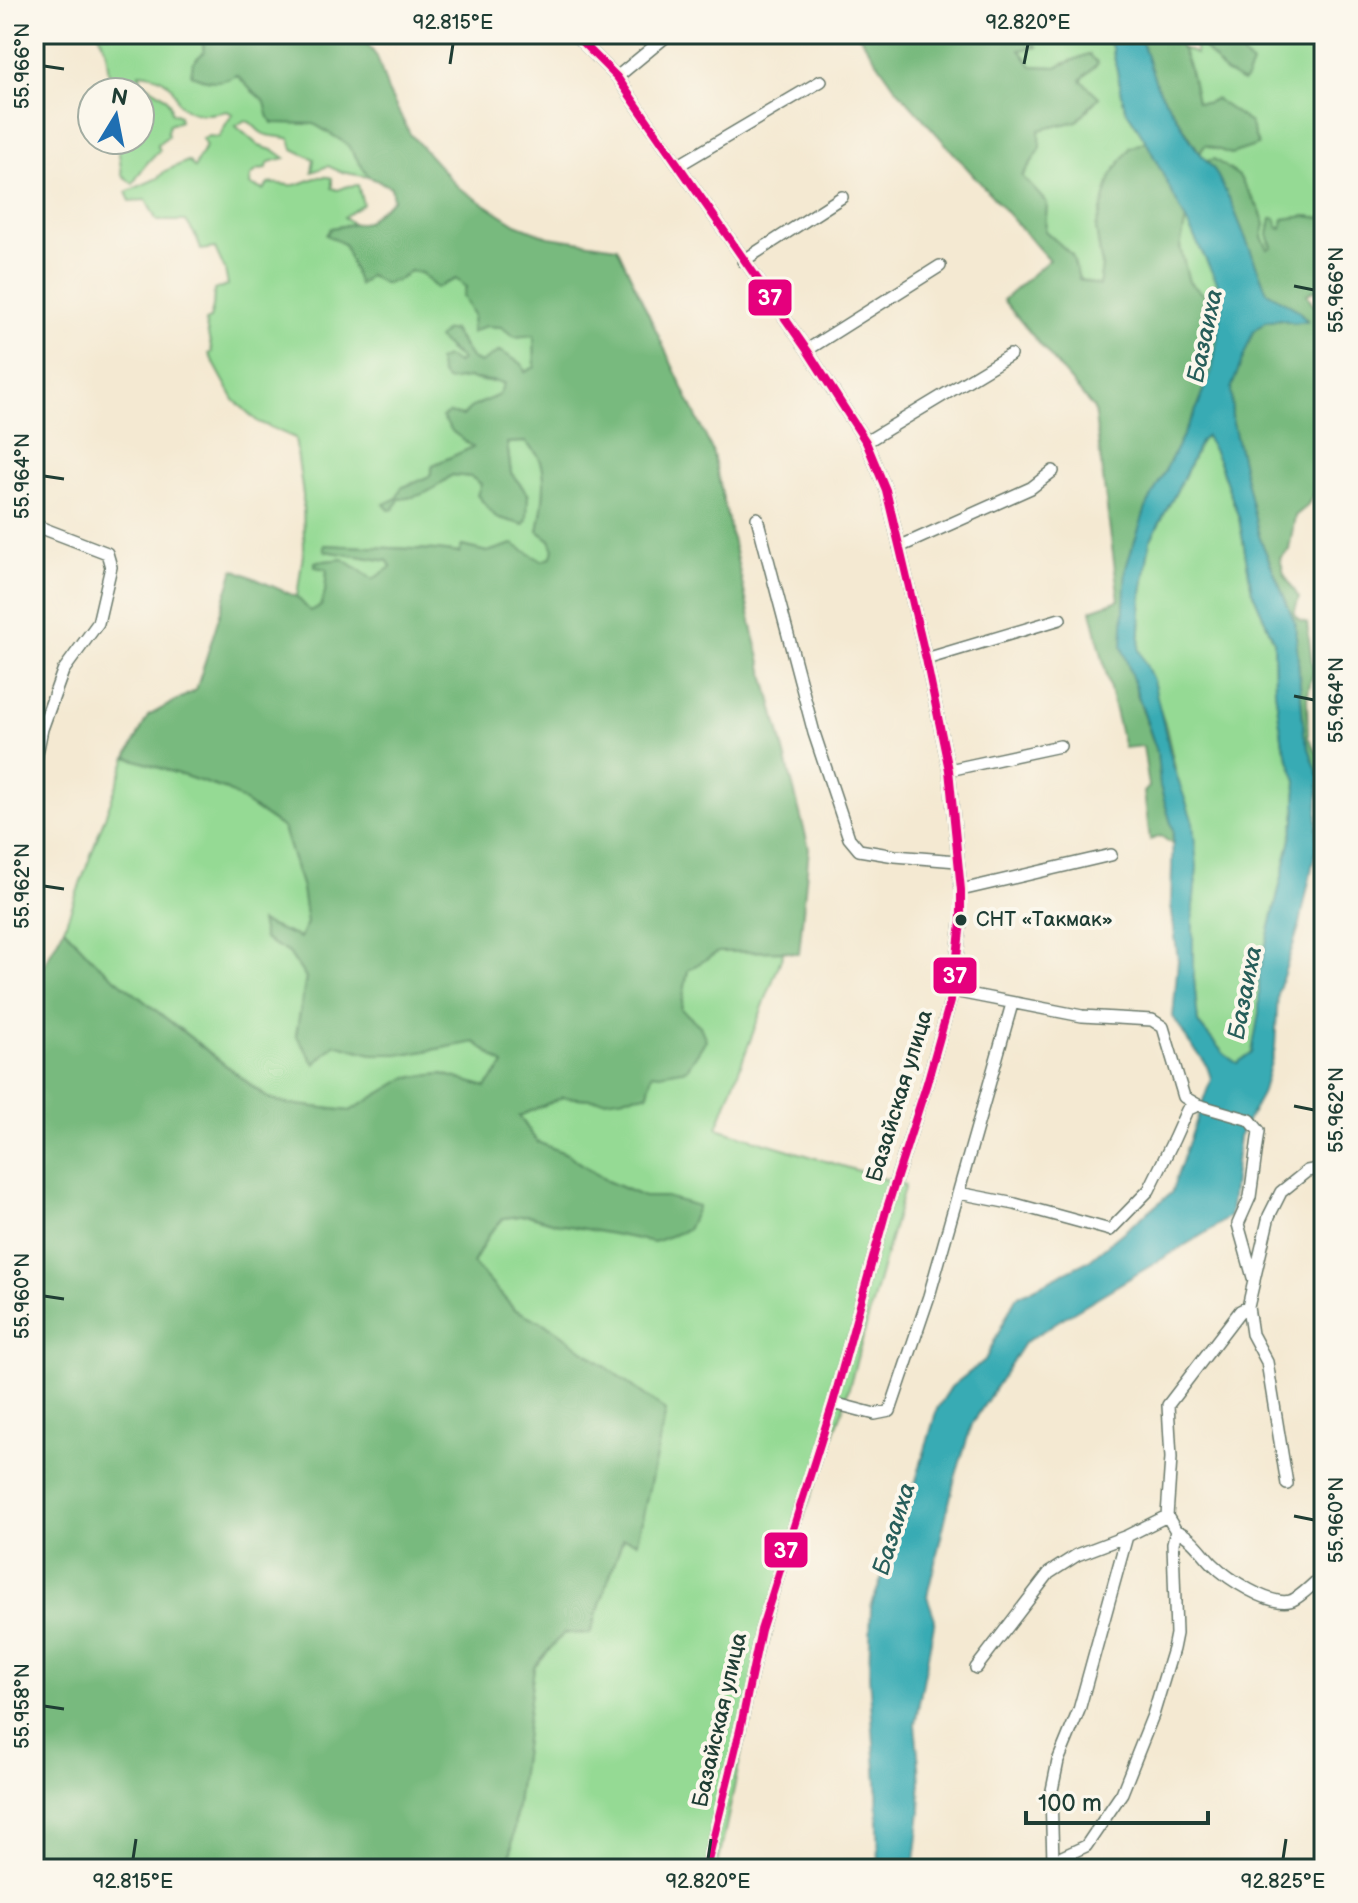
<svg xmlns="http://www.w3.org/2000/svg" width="1358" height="1903" font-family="'Balsamiq Sans',sans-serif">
  <rect width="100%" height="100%" fill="#fbf7ec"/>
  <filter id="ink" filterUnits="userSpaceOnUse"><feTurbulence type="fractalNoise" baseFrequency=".0125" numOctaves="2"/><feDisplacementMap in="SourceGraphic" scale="16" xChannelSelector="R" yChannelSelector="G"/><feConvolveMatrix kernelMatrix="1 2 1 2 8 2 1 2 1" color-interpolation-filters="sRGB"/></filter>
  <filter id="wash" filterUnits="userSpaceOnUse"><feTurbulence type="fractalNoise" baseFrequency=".006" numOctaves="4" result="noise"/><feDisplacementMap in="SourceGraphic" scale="32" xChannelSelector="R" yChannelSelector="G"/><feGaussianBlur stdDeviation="1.8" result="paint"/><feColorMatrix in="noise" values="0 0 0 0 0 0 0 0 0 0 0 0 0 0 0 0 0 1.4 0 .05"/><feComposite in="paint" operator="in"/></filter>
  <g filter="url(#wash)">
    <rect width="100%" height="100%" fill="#f4e9d2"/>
    <!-- green -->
    <path fill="#95da94" stroke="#5a8c64" stroke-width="2" d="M99,34H183L202,40L204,52L193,62L237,74L251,90L266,102L268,115L272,122L314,124L347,144L369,177L341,172L328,166L312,172L314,159L293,149L290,139C280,135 269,138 262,133C255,129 254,123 245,120L236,126L259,146L275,151L285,158L269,162L266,169L257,170L251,176L250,185L264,190L268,184C277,182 285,186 294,185C308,183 318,173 332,178V188L338,190L348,186L358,185L363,204L344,217L353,224L332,228L344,244L360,284L370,275L400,279L410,271L456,279L466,287L463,296L473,315L485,326L501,327L515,337L534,334L535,368L525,372L500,351L480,364L472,359L453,330L448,350L462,360L458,363L468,378L486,382H505L499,395L471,408L463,416L449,413L453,432L474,447L433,465L430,476L401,488L398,499C423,497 433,490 452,475L471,477L481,484L528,494L511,473L507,443L526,442C530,447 536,452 539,457C549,475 542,512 538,531L550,540L555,550L550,558L542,561L513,544L487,552L462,546L460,553L437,550L325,545L324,551L388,561L392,567L373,580L343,559L316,562V567L327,569L325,592L321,606L310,612L297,597L304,547L303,495L295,438L258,422L234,400L209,354L212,352L205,321L210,319L213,307L214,290L228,285L225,270L215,248L201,250L197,238L186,221H157L146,200L130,201L126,192L158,178L165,171L188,161L195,168L197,161L206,146L202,139L208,136L219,137L227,122L233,114L227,111C211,115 189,118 178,102C176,98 176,93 173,90C166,77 152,74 139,73L142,82C156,92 170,93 171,112L179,116L180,121L169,125L167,132L168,136L157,145L160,150C148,160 140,171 133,184L122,175L117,140H140V92H111L106,51Z
      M1026,34H1104L1112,47L1125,108L1146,141L1130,148L1096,228L1102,267L1099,286L1079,279L1072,255L1045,231L1047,203L1022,177L1041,148L1038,130L1077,121L1099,97L1080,80L1089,54L1056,67L1032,66L1020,49L1036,47Z
      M1190,34H1202L1204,48L1236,47L1241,40L1249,34H1324V216L1320,218L1307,216L1284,219L1283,229L1269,225V241L1272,247L1268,249L1262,237L1265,224L1259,209L1239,176L1215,160L1207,161L1200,153L1205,145L1231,154L1258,145L1250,124L1215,99L1207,103L1197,102L1189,66L1182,48L1196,54L1193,38Z
      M1186,219L1224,296H1205L1189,282L1180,247Z
      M1206,435L1219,462L1239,518L1252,591L1274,641L1275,691L1283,744L1297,780L1295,822L1259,973V1013L1252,1053L1237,1064L1224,1054L1198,1023L1193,967V907L1197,867L1166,727L1139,650L1142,593L1150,541L1185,475L1200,442Z
      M127,757L227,790L283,828L302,888L307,923L300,938L261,922L264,939L289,953L306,978L296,1035L316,1063L335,1044L372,1054H409L475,1042L505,1065L486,1087L443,1074L408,1077L350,1111L288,1104L268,1098L97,964L64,928Z
      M784,951L717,1128L905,1185L843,1409L790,1554L747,1726L717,1869H509L534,1667L564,1633L590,1634L623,1537L637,1542L666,1411L553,1328L514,1309L473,1264L489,1234L503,1218L528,1215L559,1224L599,1231L666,1197H644L607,1181L567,1154L537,1142L519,1115L563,1097L604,1100L652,1073L700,1026L681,1009L688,970L718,952Z"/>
    <!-- forest -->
    <path fill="#78ba7e" stroke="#4c7c59" stroke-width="2" d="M183,34H360L377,57L388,91L410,134L458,187L516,224L549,237L617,247L712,450L754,635L809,848L799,954L784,951L718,952L688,970L681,1009L700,1026L706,1040L687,1069L660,1074L652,1073L648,1094L604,1100L563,1097L519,1116L537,1142L567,1154L607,1181L644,1197H666L698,1206L687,1230L654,1242L559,1224L528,1215L504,1218L489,1234L473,1263L514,1309L553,1328L666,1411L637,1542L623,1538L590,1634L564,1633L534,1667L509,1869H34V980H36L64,928L97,964L267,1098L288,1104L350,1111L408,1077L443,1074L486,1087L504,1065L475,1042L409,1054H372L335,1044L315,1064L296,1035L306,978L289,953L264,939L260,922L300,938L307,923L302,888L283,828L227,790L127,757L148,716L196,690L234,569L297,597L310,611L321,606L325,592L327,569L315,567V562L343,559L373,579L391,567L388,561L324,551V545L437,550L459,553L462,546L487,552L513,544L542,561L550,558L554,550L550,540L538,531C542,512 549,475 539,457C536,452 530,447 525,442L507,443L511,473L528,494L527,519L524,525L496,517L477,495L481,484L471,477L452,475C433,490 423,497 399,499L394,509L389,510L384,504L397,498L401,488L430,476L433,465L473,447L453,432L442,417L449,413L463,416L470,408L499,395L504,383L468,378L447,381L441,374L438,361L446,357L458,363L462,360L438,339L444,331L452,330L472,359L480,363L500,351L522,364L525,372L535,367L534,335L515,337L501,327L485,326L471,333L473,315L463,296L466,287L456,279L436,288L421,273L410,271L400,279L384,284L370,275L359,285L344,244L326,235L331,228L366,222L393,199L391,187L369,177L347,144L314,124L272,123L268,115L265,102L251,90L237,75C221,84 208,82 191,75L193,62L204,52L203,40Z
      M858,34H1026L1037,47L1020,50L1032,66L1056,67L1089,54L1098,63L1081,80L1099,97L1077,121L1039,130L1041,148L1022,176L1047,203L1045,231L1072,255L1079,279L1099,286L1102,267L1096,228L1111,176L1130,148L1146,141L1186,219L1180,247L1189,282L1205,296H1224L1212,370L1198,406L1146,508L1136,692L1157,753L1160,786L1173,830L1172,844L1161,836L1150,840L1144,792L1149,787L1143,746L1124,748L1091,610L1119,600L1094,409L1003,300L1049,260L895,87Z
      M1139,34H1173C1187,55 1192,77 1197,102L1207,103L1215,99L1250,123L1258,145L1231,154L1205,145L1200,153L1157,86Z
      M1202,34H1249L1241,40L1236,47L1252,65L1247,77L1243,82L1225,72L1204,48Z
      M1214,159L1239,176L1259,209L1265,224L1262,237L1268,249L1272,247L1268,234L1271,218H1275L1279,228L1282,229L1283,219L1307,216L1320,218L1324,216V286L1307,294L1313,305L1324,307V487L1315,491L1307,506L1295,516L1289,550L1280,558L1284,574L1299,598L1294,614L1299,620L1307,623L1313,672L1307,697L1308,737L1320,758L1321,768L1319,777L1304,734L1295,623L1259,536L1232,419L1231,388L1253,332L1265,322L1280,319L1294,323L1307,320L1298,310L1267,292L1231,202L1215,171L1207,161Z"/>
    <!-- water -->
    <path fill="#39abb4" stroke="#2c7474" stroke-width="2" fill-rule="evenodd" d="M1104,34H1139L1157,86L1195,147L1215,171L1231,202L1267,292L1298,310L1307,321L1294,323L1280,319L1265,322L1253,332L1231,389L1232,419L1259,536L1295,623L1304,734L1319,777L1316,848L1300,924L1278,992L1275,1048L1262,1094L1239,1136L1230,1216L1212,1229L1063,1318L1024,1343L972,1424L955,1478L927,1596L935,1619L915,1724L919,1764L921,1811L914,1869H879L877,1783L869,1676L871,1607L908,1508L937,1409L951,1387L985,1360L1016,1297L1088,1261L1171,1193L1211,1079C1206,1060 1203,1060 1191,1045C1185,1037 1180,1026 1173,1017L1178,960L1171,905L1173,830L1160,786L1157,752L1122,647L1126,567L1146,508L1198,406L1212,370L1224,296L1146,141L1125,108L1112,47ZM1206,436L1219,462L1239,518L1252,591L1274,641L1275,691L1283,744L1297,781L1295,822L1259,973V1013L1252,1052L1237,1063L1224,1054L1198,1023L1193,967V907L1197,867L1193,822L1173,765L1153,680L1139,650L1142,593L1150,541L1185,475L1200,442Z"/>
  </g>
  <g filter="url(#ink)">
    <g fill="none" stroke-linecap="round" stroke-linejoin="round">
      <!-- minor casing -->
      <g stroke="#6a796b" stroke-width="14">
        <path id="minor" d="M574,34L617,77L807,350L866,442L886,490L926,659L949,770L961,890V922L953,991L927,1083L886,1211L833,1403L761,1630L740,1730L706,1869
          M617,77L669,34
          M679,165L821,81
          M743,261L842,197
          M807,350L940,266
          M866,442L1010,355
          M757,518L814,733L849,838L859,850L895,856L957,861
          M34,525L107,553L111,567L98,623L63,671L42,729L34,769
          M899,547L1031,488L1053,471
          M926,659L1060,619
          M949,770L1060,746
          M961,890L1111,855
          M953,991L1082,1016L1152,1020L1163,1027L1184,1097L1198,1105L1187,1110L1174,1139L1149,1190L1110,1230L1015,1204L959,1193
          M1198,1105L1250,1120L1259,1131L1250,1197L1238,1224L1254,1281L1248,1307L1252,1334L1267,1362L1287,1484
          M1254,1280L1269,1216L1281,1192L1307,1171L1324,1168
          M833,1403L875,1414L890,1411L929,1296L1012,1004
          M1176,1531C1192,1536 1201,1552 1213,1564C1227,1578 1269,1606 1290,1601C1299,1599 1316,1581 1324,1574
          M976,1668L1049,1573L1077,1555L1127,1536L1167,1516
          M1053,1861L1051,1795L1058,1761L1079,1710L1127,1536
          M1049,1869L1053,1861L1086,1846L1122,1793L1153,1715L1173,1649L1176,1634L1173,1543L1176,1531L1167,1516L1171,1458L1168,1405L1240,1311L1248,1307"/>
      </g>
      <!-- minor -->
      <use href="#minor" stroke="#fff" stroke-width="11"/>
      <!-- bus-1 casing -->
      <g stroke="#fbf7ec" stroke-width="14">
        <path id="bus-1" d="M574,34L617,77L807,350L866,442L886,490L926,659L949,770L961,890V922L953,991L927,1083L886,1211L833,1403L761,1630L740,1730L706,1869"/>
      </g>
      <!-- bus-1 -->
      <use href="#bus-1" stroke="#e5007d" stroke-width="8"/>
    </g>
  </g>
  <!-- ticks -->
  <path fill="none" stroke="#1f3d34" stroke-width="3" d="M450,64L453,44M1024,64L1028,44M44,66L64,69M1294,286L1314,290M44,476L64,479M1294,696L1314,700M44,886L64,889M1294,1106L1314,1110M44,1296L64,1299M1294,1516L1314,1520M44,1706L64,1709M133,1859L136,1839M708,1859L711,1839M1283,1859L1286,1839"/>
  <!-- markers -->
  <circle fill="#1f3d34" stroke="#fbf7ec" stroke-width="3" cx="961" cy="920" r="7"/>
  <g text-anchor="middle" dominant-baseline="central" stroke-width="8" stroke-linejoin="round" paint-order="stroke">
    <!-- bus labels -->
    <g font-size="20" fill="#1f3d34" stroke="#fbf7ec" text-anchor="start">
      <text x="976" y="920">СНТ «Такмак»</text>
    </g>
    <!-- street labels -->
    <g font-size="22" fill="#1f3d34" stroke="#fbf7ec">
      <text transform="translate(900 1096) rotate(-73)">Базайская улица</text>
      <text transform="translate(720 1720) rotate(-77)">Базайская улица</text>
    </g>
    <!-- water labels -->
    <g font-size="24" font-style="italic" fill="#275e5a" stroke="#fbf7ec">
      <text transform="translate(1205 336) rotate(-78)">Базаиха</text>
      <text transform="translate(1245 993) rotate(-79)">Базаиха</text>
      <text transform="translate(894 1529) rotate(-73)">Базаиха</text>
    </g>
  </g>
  <g stroke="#fbf7ec" stroke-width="3">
    <rect x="747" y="278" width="46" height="39" rx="8" fill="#e5007d"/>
    <rect x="932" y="956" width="46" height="39" rx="8" fill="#e5007d"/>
    <rect x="763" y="1531" width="46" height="38" rx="8" fill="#e5007d"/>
  </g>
  <g font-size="22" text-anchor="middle" font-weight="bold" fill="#fff">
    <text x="770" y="305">37</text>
    <text x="955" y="983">37</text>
    <text x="786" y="1558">37</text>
  </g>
  <!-- margin -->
  <rect width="1358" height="1903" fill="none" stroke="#fbf7ec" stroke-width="88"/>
  <!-- north arrow -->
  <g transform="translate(116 116) rotate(10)"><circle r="38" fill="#fbf7ec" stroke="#a3ada2" stroke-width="2"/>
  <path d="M0-6L14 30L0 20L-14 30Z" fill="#1f6fb2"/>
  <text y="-12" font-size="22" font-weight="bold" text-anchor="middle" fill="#1f3d34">N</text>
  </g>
  <!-- scale -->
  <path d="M1026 1811v12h182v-12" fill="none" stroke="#1f3d34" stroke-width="4"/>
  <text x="1038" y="1811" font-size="24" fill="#1f3d34" stroke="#fbf7ec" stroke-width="6" paint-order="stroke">100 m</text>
  <rect x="44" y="44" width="1270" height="1815" fill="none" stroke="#1f3d34" stroke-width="3"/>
  <g font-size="20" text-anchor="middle" fill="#1f3d34">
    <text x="453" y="29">92.815°E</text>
    <text x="1028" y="29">92.820°E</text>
    <text transform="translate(22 66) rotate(-90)" y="7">55.966°N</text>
    <text transform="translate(1336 290) rotate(-90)" y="7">55.966°N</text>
    <text transform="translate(22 476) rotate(-90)" y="7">55.964°N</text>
    <text transform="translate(1336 700) rotate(-90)" y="7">55.964°N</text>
    <text transform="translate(22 886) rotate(-90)" y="7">55.962°N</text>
    <text transform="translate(1336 1110) rotate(-90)" y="7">55.962°N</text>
    <text transform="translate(22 1296) rotate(-90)" y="7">55.960°N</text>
    <text transform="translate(1336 1520) rotate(-90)" y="7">55.960°N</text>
    <text transform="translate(22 1706) rotate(-90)" y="7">55.958°N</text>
    <text x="133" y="1888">92.815°E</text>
    <text x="708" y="1888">92.820°E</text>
    <text x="1283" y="1888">92.825°E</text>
  </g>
</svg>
